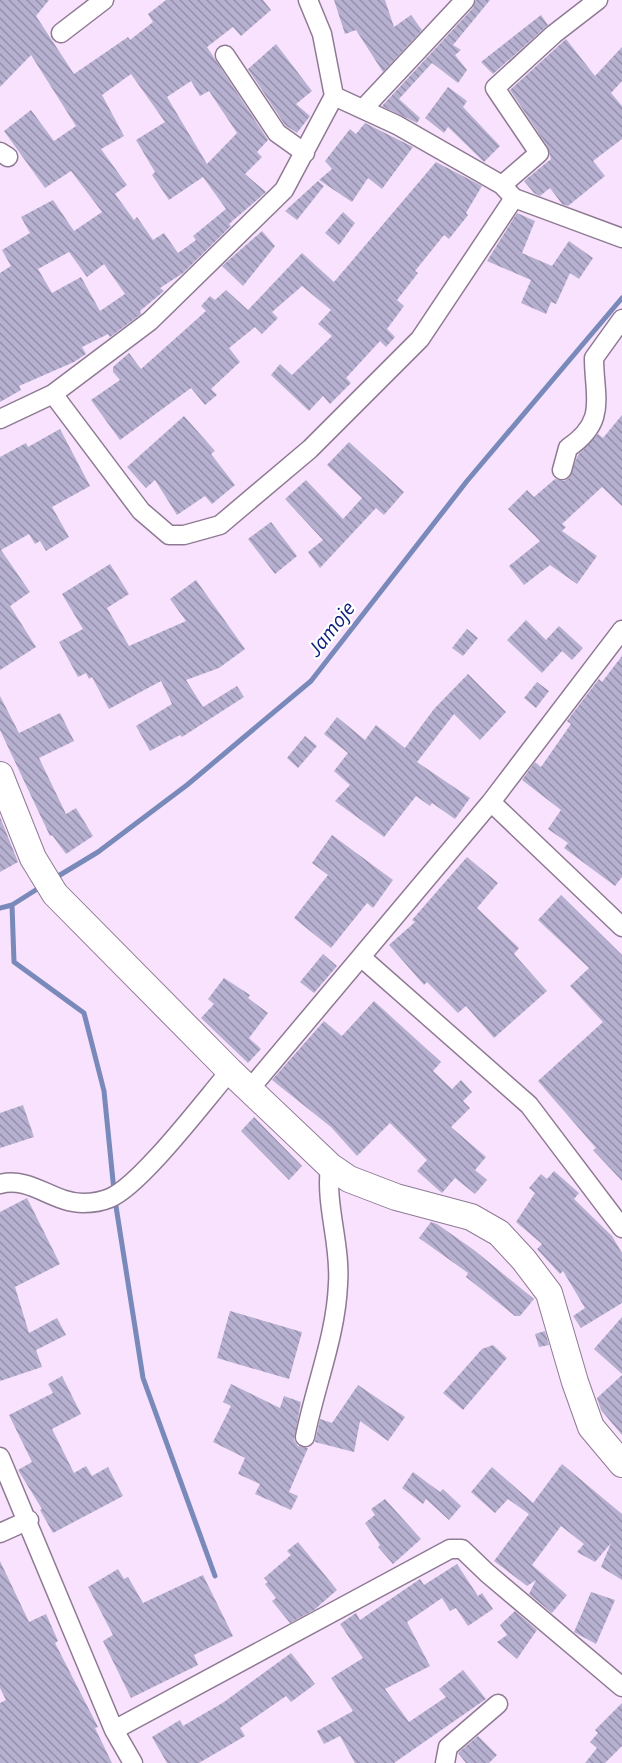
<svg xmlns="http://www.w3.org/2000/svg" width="622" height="1763" font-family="'Source Sans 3',sans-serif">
  <defs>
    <pattern id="building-back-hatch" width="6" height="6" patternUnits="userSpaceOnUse" patternTransform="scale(1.5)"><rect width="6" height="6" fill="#b7b1d1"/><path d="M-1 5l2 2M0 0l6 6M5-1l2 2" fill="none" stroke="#9690aa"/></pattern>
  </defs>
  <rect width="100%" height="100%" fill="#faf1fc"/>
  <!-- built -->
  <path fill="#f8e2fd" d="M0,0H622V1763H0Z"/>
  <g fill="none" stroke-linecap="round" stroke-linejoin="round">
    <!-- stream -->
    <path stroke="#7889ba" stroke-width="5" d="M55,878L98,852L187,785L311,681L467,481L622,298
      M12,905L14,962L84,1013L104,1091L114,1191
      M0,908L12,905L42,886
      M115,1200L143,1378L215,1576"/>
  </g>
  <!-- building -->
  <path fill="url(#building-back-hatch)" fill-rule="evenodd" d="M0,0H49L36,16L74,74L128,37L130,40L153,22L148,14L166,0H263L271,10L241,36L233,27L207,47L268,140L257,152L262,157L245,174L266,192L229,224L231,226L183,273L160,288L164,291L140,311L141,314L110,337L108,334L82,347L86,354L74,362L19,386L21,390L0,402V273L11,266L2,250L30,233L21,217L53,200L74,231L102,212L71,171L45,188L4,131L31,110L54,141L76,126L31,55L0,87ZM131,74L165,122L136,140L155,172L152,175L169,200L203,177L226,209L193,236L196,240L178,253L164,233L153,240L137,217L134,220L115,194L127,185L101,149L124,136L102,95ZM191,81L200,96L209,91L237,133L207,164L167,97ZM69,252L87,277L104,264L125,294L100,311L81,277L52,293L38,269Z
    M334,0H385L394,27L411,15L422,30L383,72L356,30L345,34Z
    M476,0H490L453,45L461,50L455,55L467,70L458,83L432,63L399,99L420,118L417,123L382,106L473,8Z
    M541,15L548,25L493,74L481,62Z
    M566,39L595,76L622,47V81L611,93L622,106V139L593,161L605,176L568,206L562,204L550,188L540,196L534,193L524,181L551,159L548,147L510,90Z
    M276,44L312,91L296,104L310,116L297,133L285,125L248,69Z
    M448,87L467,101L463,107L500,146L484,162L448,127L444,133L425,118Z
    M365,123L413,147L382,189L368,178L352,202L319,180L332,169L325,161L350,129L356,134Z
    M436,162L482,186L466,213L468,215L449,239L444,235L415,271L418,273L397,300L404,306L387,329L395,337L386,347L380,341L346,378L351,383L330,404L323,396L309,411L271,375L280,364L292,375L332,336L318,324L331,310L302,286L272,312L278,318L262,334L255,327L229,348L240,362L211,389L217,395L205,405L191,388L120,440L91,400L120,380L113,372V367L129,353L141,369L206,311L201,306L210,296L215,300L226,290L248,310L302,253L334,282Z
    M318,181L324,186L297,220L285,211Z
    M343,212L355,223L339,245L325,233Z
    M517,213L535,221L522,253L552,266L569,241L593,258L579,279L570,273L556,304L551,302L546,314L521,303L531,280L487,261Z
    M262,231L275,246L243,286L222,266Z
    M622,415V506L602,487L562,524L566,527L562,531L597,556L577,584L550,565L524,585L509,566L540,541L508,509L527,490L534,497L555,479L564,481L569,478L578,455L598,434L603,438Z
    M184,416L215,451L211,454L235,485L212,504L205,496L177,515L155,480L146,488L127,467Z
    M60,429L90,486L52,507L69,537L46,551L40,541L35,544L29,534L1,550L30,592L10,606L36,647L0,670V457L26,443L28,447Z
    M349,442L404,492L384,515L376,508L320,568L308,552L323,540L285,499L306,480L343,519L362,498L327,465Z
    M271,522L297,556L275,574L248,539Z
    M110,564L129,594L107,608L129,646L186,621L170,599L196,580L245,649L219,668L186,680L203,707L237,686L244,697L182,737L180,735L150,751L136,726L172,704L161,681L109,709L92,677L89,679L86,673L78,677L59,642L83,629L62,594Z
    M526,620L546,640L559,626L583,648L572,660L562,651L542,673L507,640Z
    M467,629L478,638L463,656L452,648Z
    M622,656V877L615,886L564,848L568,843L548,829L561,810L522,780L535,762L541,767L571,724L567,721L599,679L602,682Z
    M468,674L506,712L480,740L454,714L417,762L470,798L455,819L432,803L430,806L416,796L384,837L335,801L350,785L334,771L348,753L324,734L337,717L365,740L376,725L405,748L434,709Z
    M537,682L549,691L536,708L524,698Z
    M0,696L19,733L60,713L74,741L39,758L66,814L76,808L93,836L66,854L52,835L50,836L0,730Z
    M305,736L317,746L298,768L287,758Z
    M0,817L18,862L0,872Z
    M332,835L393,880L373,908L367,903L331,948L294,918L328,875L312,863Z
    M467,857L498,883L477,908L519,948L514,954L547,991L494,1038L466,1006L458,1013L427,982L424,985L389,945L415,922L412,920Z
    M561,895L622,955V1181L593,1150L596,1148L538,1081L603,1022L570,986L589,968L538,920Z
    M323,954L337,966L314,993L300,982Z
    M224,978L250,995L248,998L268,1013L249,1038L261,1049L248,1063L201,1018L214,1004L208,999Z
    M374,1001L441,1062L433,1071L452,1089L461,1080L472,1092L463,1101L470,1108L451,1127L486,1157L475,1170L487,1180L475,1194L455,1178L442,1193L417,1171L427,1160L390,1123L357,1156L331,1127L272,1080L324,1021L342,1036Z
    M23,1105L34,1137L0,1148V1113Z
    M254,1117L302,1166L289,1180L241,1131Z
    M554,1171L579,1193L574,1199L612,1236L622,1253V1303L581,1328L573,1316L585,1308L563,1271L560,1274L537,1249L542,1244L516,1222L535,1193L529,1188L541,1174L547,1179Z
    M27,1198L60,1264L15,1287L29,1333L57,1318L66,1335L36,1350L42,1367L0,1381V1212Z
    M431,1222L437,1224L474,1250L534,1299L520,1316H515L466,1277L468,1273L419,1238Z
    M230,1311L302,1332L289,1379L217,1358Z
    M622,1317V1374L594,1349Z
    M545,1331L549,1345L539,1347L535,1334Z
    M493,1345L507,1358L463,1410L443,1393L482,1349Z
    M622,1375V1435L601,1410L597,1398Z
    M62,1376L81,1414L52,1429L74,1473L86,1466L92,1476L108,1467L123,1496L53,1533L40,1510L42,1509L18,1470L32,1462L9,1415L53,1393L48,1384Z
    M231,1384L280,1408L284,1396L301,1402L294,1440L298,1446L308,1448L289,1492L298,1496L291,1510L255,1494L260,1484L238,1474L245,1458L213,1442L231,1406L223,1402Z
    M358,1385L405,1417L388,1441L360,1421L354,1452L315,1442L320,1419L332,1423Z
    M562,1464L622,1514V1580L601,1567L611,1543L595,1562L577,1552L584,1544L561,1526L532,1565L567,1595L552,1613L529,1594L536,1580L527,1586L494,1561L529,1514L508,1499L495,1513L471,1492L492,1467L533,1503Z
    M413,1472L440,1492L443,1489L461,1506L449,1520L426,1499L423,1504L402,1488Z
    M385,1499L421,1539L393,1564L378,1547L380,1545L365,1523L375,1515L371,1509Z
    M298,1542L337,1590L314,1610L290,1623L272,1601L276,1598L265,1584L268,1582L264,1578L291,1555L287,1551Z
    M0,1561L29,1622L46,1614L58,1641L55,1643L98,1727L95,1728L112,1763H0V1703L6,1700L0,1688Z
    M457,1564L478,1596L482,1593L493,1609L468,1626L456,1608L450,1611L442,1598L407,1622L430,1666L385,1689L409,1722L446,1697L439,1689L463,1670L486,1699L394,1763H355L340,1736L324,1744L317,1731L353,1711L331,1678L363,1658L340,1624L356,1613L360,1620L420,1579L424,1585Z
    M118,1569L124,1579L128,1577L143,1603L203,1575L233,1636L194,1655L198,1665L131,1698L103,1641L113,1635L88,1587Z
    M591,1592L615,1600L596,1644L574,1632Z
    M515,1611L537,1630L517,1659L497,1642L507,1635L500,1625Z
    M291,1653L315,1684L291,1702L286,1696L240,1728L245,1736L199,1763H167L152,1737L180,1720L183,1726L224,1702Z
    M622,1703V1746L605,1763H585L597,1748L590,1742L598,1733L595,1730Z
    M478,1736L497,1755L489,1763H466L458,1753Z"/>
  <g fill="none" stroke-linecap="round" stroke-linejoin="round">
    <!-- street casing -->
    <g stroke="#8f7a94" stroke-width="21">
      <path id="street" d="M61,33L104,0
        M225,55L277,133L305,153
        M334,96L397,125L502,185L514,198L622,238
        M363,109L465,0
        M0,152L8,157
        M502,185L539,153L495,88L554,34L598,0
        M53,394L141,511L169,535H184L220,525L310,449L420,339L514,198
        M0,419L53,394L150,321L284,190L334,96L322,34L308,0
        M562,470L568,448C608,421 594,397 594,358L622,319
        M622,630L491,802L622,927
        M361,957L529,1105L622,1228
        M249,1090L491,802
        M0,1184C30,1176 53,1203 83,1203C91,1203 103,1201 110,1198C141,1185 205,1100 230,1071
        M305,1437C315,1386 336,1336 338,1284C341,1244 325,1206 330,1166
        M0,1457L114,1730L133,1763
        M0,1533L29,1520
        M114,1730L450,1549H462L487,1573L622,1687
        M445,1763L448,1747L498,1704"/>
    </g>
    <!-- secondary casing -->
    <g stroke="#8f7a94" stroke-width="28">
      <path id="secondary" d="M0,775L33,858L55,894L230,1071L330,1166L349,1179L396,1197L471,1217L499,1233L524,1260L549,1293L575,1382L591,1427L622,1464"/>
    </g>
    <!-- street -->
    <use href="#street" stroke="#fff" stroke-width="18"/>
    <!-- secondary -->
    <use href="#secondary" stroke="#fff" stroke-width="26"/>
  </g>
  <g text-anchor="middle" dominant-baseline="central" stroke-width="4.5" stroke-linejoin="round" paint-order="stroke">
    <!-- water labels -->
    <g font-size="21" font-style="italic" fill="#0c227c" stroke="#fff">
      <text transform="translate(331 629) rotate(-52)">Jamoje</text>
    </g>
  </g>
</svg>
